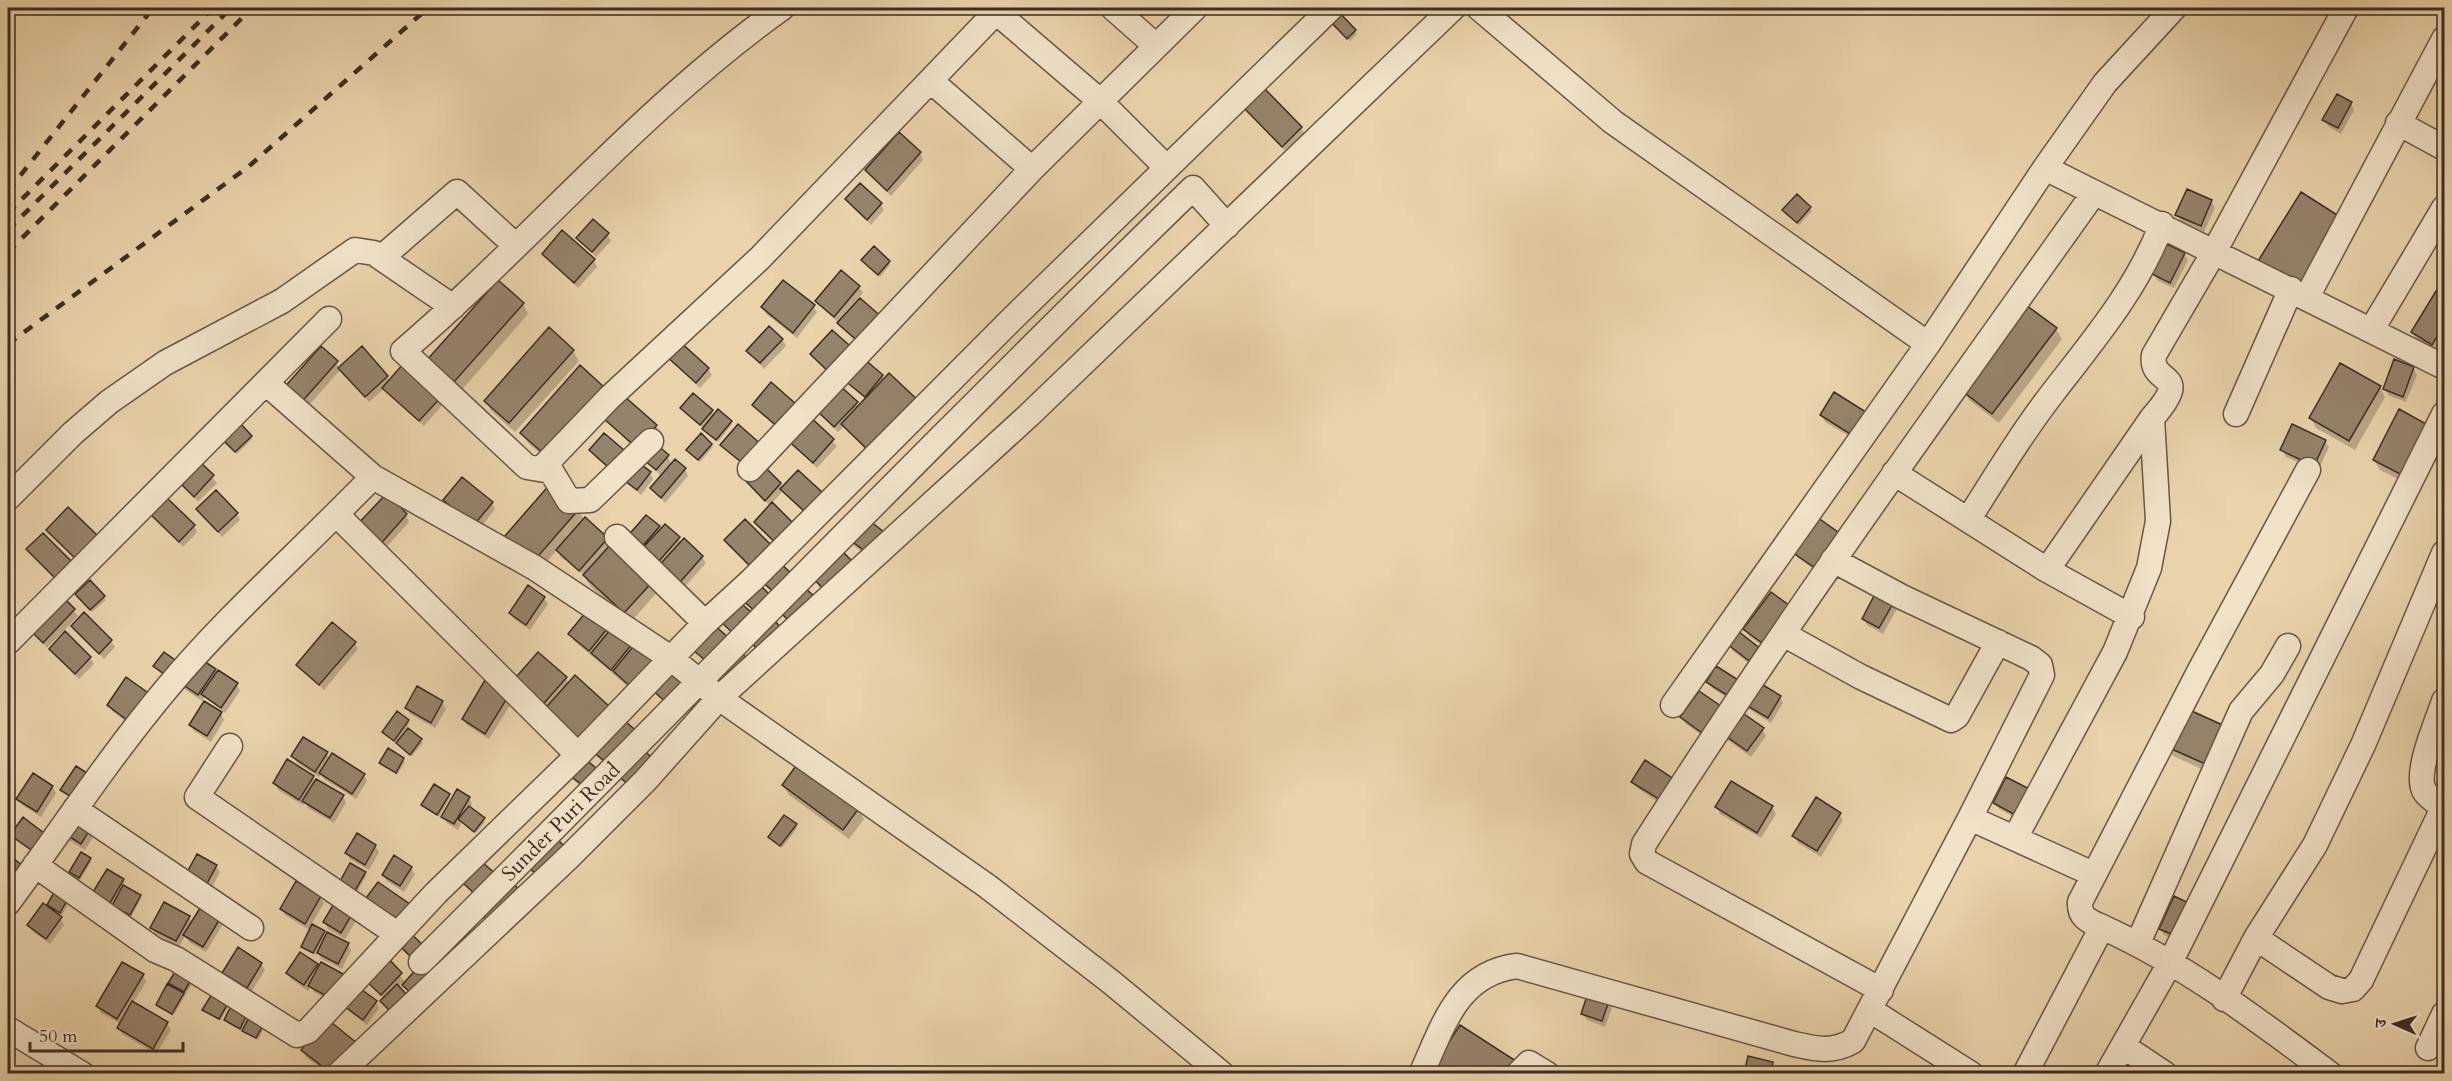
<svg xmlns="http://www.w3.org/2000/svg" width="2452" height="1081" font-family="Cardo,'Noto Serif Devanagari',serif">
  <rect width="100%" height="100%" fill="#ead3ab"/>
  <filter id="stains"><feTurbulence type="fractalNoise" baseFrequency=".00333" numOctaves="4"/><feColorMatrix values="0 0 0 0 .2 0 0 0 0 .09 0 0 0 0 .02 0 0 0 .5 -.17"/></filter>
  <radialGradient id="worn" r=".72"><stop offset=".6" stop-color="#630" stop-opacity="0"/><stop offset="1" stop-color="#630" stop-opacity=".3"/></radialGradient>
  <!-- shadow -->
  <path fill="#0003" d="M1337,13L1357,34L1350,41L1332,23Z
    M2351,104L2354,110L2341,134L2328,126L2324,120Z
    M1246,108L1301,128L1305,134L1286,152Z
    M920,153L923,160L891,196L866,170Z
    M1797,196L1812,211L1799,225L1785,213Z
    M847,200L881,204L884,210L871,225Z
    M2211,201L2215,208L2204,232L2181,221L2177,215Z
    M607,234L611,241L596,257L578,238Z
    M543,254L594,260L597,267L578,288Z
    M2184,254L2188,260L2174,288L2158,281L2154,274Z
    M863,261L889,262L890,265L880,277Z
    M2444,281V343L2438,354L2418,342L2412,332Z
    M859,287L863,293L858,298L883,320L866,350L817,302Z
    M523,304L528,314L460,392L435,370Z
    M813,306L817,312L797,338L766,314L763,308Z
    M2026,307L2056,329L2062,339L1999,423L1969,400L1963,390Z
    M782,339L786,346L764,369L748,351Z
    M321,348L340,368L387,377L390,382L405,365L444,403L424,426L384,389L369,402L341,369L304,411L287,396Z
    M573,351L579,361L515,432L491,411L486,401Z
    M667,355L708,369L712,375L700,388Z
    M811,355L859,359L838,382Z
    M580,367L551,463L528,443L522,433Z
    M2413,368L2417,375L2406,402L2388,395L2385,389Z
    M882,376L884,380L879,464L844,426L838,432L816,409L856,403L859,407L866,400L846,380Z
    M2380,387L2385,397L2355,450L2316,428L2311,418Z
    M754,405L807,416L837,446L817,468Z
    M682,408L712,411L714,415L732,424L718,442Z
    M1822,415L1871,421L1859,442L1825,422Z
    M606,419L656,426L660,432L651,442L667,456L672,464L685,469L688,476L665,503L652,488L662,477Z
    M738,427L750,471L722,445Z
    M2433,436L2408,484L2380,470L2374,460Z
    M251,437L252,439L237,454L225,441Z
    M2325,441L2329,447L2318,471L2286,457L2282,450Z
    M711,445L713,447L700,462L690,452Z
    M591,450L650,473L653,479L641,495L595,457Z
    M201,465L217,483L198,502L183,485Z
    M746,480L780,484L810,517L783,491L771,504L786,554L755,522L770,506Z
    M445,500L492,503L495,509L478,531L449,507Z
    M68,509L80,564L48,530Z
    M198,509L237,514L240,520L222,537Z
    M578,509L584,520L659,590L631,622L590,586L584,575L561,557L557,550L539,571L511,547Z
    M152,515L194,526L197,532L183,547Z
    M406,515L409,522L382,552L361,533Z
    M646,517L660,531L665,526L682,543L702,557L706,563L679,593L639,555Z
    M1817,519L1822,575L1798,558L1794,552Z
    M866,520L875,562L854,546L851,539Z
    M726,541L777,562L780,599L765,585Z
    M90,582L106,600L92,612L78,597Z
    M1878,592L1898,607L1883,634L1867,625L1864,619Z
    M1772,594L1773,654L1749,636L1745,629Z
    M61,597L78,616L47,648L30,629Z
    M544,598L548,604L530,630L514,619L511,613Z
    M591,609L635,640L637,694L574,641L570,634Z
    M756,618L768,661L752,645L742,643L721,621Z
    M73,627L111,641L115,647L104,659Z
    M1738,633L1761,673L1733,651L1729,645Z
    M355,643L358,649L324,690L298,665Z
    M51,649L90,658L94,664L79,679Z
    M1717,668L1737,704L1712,688L1708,682Z
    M215,670L237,684L240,691L225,713L205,697L202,701L184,689L181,682Z
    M566,678L569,684L549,722L516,690Z
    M127,679L135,728L112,711L108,705Z
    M486,682L512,702L489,739L467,725L463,719Z
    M699,690L710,703L698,716L688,708Z
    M1780,697L1783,703L1771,723L1747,708L1743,702Z
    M442,702L446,709L435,728L410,714L407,708Z
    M221,713L224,720L211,742L194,731L190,725Z
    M1682,717L1762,729L1766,736L1751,757L1726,739L1713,743L1686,724Z
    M408,721L409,724L399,739L401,740L409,730L423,743L412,756L384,732Z
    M2228,729L2217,776L2173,756L2167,746Z
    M592,749L638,795L596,755Z
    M388,750L405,762L397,775L380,763Z
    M326,753L330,759L364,775L367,781L356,799L324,779L321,774L319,777L297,763L293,756Z
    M579,756L593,796L571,778Z
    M313,777L316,782L343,796L346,803L334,823L308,808L305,802L303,805L278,790L275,783Z
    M2007,779L2027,824L1999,809L1995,803Z
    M1633,782L1679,784L1670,810L1637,788Z
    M783,785L858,809L864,819L849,839L789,795Z
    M52,787L56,793L41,817L22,805L18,799Z
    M449,795L450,798L439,817L423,805Z
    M469,798L472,804L470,809L485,822L476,833L462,822L458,830L447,823L443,817Z
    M1717,807H1772L1776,814L1761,838L1720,814Z
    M1839,814L1843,820L1821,857L1798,843L1794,836Z
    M796,825L797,828L782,848L770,837Z
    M97,831L85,850L67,839L64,832Z
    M375,846L379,852L369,870L350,859L347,853Z
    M90,859L91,862L80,880L72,875L71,872Z
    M216,866L220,872L209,893L190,883Z
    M411,868L415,874L404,892L387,881L383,875Z
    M365,873L366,876L355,896L341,887Z
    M123,880L126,888L141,898L131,917L98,899Z
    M72,897L62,915L49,905Z
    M320,897L324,903L311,925L326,936L347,944L351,950L342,969L322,959L317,951L315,955L304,949L302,946L311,931L285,915L282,909Z
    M337,902L357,919L345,939L328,929L325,922Z
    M2198,913L2184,944L2164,935L2161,929Z
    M189,917L192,923L220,918L223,924L206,952L189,942L185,936L179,947L156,934L152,928Z
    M60,919L64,925L50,944L32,931L29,925Z
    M405,930L427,951L413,995L402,983L384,999L365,978L385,958L406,983L420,967L400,948Z
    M8,941L15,950L8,960Z
    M261,964L265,970L250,994L227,980L223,973Z
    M317,965L320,969L338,1005L314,992L311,987L308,991L291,979L287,973Z
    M143,975L146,982L133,1003L167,1023L171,1030L156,1054L122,1034L119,1028L121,1024L101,1013L97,1006Z
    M196,977L173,1016L159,1008L157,1005L174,989L170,983Z
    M376,1002L379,1008L367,1025L350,1012L346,1006Z
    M1608,1002L1612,1008L1605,1027L1587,1020L1583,1014Z
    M230,1004L220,1021L204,1010Z
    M234,1004L266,1024L258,1040L246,1034L242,1028L241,1030L227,1023L226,1020Z
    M357,1045L329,1074L306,1057L302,1050Z
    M1772,1064L1775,1074H1746Z
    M1436,1065L1523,1074H1441Z"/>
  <!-- building -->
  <path fill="#96836b" stroke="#3b2d26" stroke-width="1.5" d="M1338,11L1356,30L1347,39L1329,20Z
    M1264,88L1302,127L1282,147L1244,108Z
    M2337,94L2352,102L2338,128L2322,120Z
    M899,132L921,152L887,191L865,170Z
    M860,183L882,203L867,220L845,199Z
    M2187,189L2212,200L2201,226L2175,215Z
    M2301,192L2342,218L2299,287L2258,261Z
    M1797,194L1811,207L1797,223L1782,210Z
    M593,219L609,233L592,252L576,238Z
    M562,230L595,259L574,283L542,254Z
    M2167,244L2185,253L2170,283L2152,274Z
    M874,246L890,261L878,275L861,260Z
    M841,270L860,286L834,317L815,301Z
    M2444,278V325L2432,345L2411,332Z
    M498,280L524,303L453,383L427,360Z
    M783,280L815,305L793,333L761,307Z
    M860,298L884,319L862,345L837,323Z
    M2026,305L2057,328L1992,414L1961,390Z
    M769,326L783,339L760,363L746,351Z
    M549,327L574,350L509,423L484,401Z
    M832,330L857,352L834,377L810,354Z
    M678,340L709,368L696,383L665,355Z
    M321,346L338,361L299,405L282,390Z
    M362,346L388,376L365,397L338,368Z
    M863,358L883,375L865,397L844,380Z
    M2394,359L2414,367L2403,397L2383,389Z
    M404,363L442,396L419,421L382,388Z
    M2340,363L2381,386L2349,441L2309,418Z
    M580,365L604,387L544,454L520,433Z
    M889,373L922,404L873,455L841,424Z
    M771,382L804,411L785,433L752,405Z
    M838,384L858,402L834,427L815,409Z
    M1834,392L1869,414L1855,437L1820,415Z
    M693,393L713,410L700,425L680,408Z
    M624,396L657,425L637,448L604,419Z
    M718,409L732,421L716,440L702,429Z
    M2399,409L2428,425L2402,475L2373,460Z
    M807,414L834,439L813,463L785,438Z
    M239,422L252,436L235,452L222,439Z
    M738,424L763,446L746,466L720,445Z
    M2292,424L2326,440L2314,466L2280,450Z
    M604,433L631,456L616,474L589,450Z
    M701,433L712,444L698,460L686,450Z
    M650,439L669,455L656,470L637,454Z
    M634,459L651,472L637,490L620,477Z
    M675,459L686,468L661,498L650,488Z
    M201,463L214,475L194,497L182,485Z
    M762,464L781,483L765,501L744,479Z
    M798,470L823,493L805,512L780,489Z
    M462,477L493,502L474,525L443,500Z
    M551,483L580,508L533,562L504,537Z
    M216,490L238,513L218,532L196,509Z
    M387,493L407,514L378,547L355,527Z
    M166,497L195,525L179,542L150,514Z
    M772,502L800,530L782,549L754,522Z
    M68,507L98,536L76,559L46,530Z
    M646,515L660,526L639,550L626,538Z
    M585,517L608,538L579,571L556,550Z
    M1817,517L1842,535L1818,570L1792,552Z
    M866,518L888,535L871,556L849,539Z
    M745,519L778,552L757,573L724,540Z
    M665,524L680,537L653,568L637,554Z
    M43,533L75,565L58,581L26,549Z
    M684,538L703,556L675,588L655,570Z
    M613,542L655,579L624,613L583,575Z
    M837,546L857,566L829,595L809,574Z
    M777,560L793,575L776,594L759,579Z
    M90,580L105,596L90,610L75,594Z
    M756,581L773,598L758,614L740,598Z
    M801,584L818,600L793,625L777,609Z
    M528,585L545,597L526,625L509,613Z
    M1877,590L1895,600L1879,628L1862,619Z
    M1771,592L1797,611L1769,648L1743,629Z
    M61,595L75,609L43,643L28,628Z
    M737,600L757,617L738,638L719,620Z
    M590,607L611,624L589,651L568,634Z
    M84,612L112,640L99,654L71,626Z
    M770,616L786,633L763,655L747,638Z
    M710,621L732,641L711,665L688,646Z
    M332,622L356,642L319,685L296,665Z
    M616,623L636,639L611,670L591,653Z
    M65,631L91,657L75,674L49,649Z
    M1738,631L1767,654L1757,667L1727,644Z
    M636,643L656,661L633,689L613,671Z
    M736,648L752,663L729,687L714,672Z
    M164,652L182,665L171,679L153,666Z
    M538,652L567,677L539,709L511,683Z
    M196,656L216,669L198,695L179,682Z
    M670,665L690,682L669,705L650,688Z
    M1716,666L1743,683L1733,699L1706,682Z
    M218,670L238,683L221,708L201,694Z
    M575,675L610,707L577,744L542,712Z
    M126,677L151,695L131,723L107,705Z
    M485,680L509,695L485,734L462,719Z
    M1755,680L1781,696L1768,718L1741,702Z
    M417,686L443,701L431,723L405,708Z
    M1699,691L1728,711L1709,738L1680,717Z
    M204,701L222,712L207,736L189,725Z
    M2183,707L2229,728L2212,767L2165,746Z
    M1737,709L1764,728L1747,751L1720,732Z
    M397,711L409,720L394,741L382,732Z
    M619,716L640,734L611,767L590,749Z
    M408,728L422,739L410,755L396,743Z
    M303,737L328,752L315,772L291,756Z
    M638,745L658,763L634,790L614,772Z
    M388,748L404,758L396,773L379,763Z
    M332,753L365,774L352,794L319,773Z
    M579,754L602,773L589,790L565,772Z
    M287,759L314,776L299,800L273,783Z
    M1645,760L1680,783L1667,804L1631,782Z
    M798,763L859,808L843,830L782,785Z
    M76,766L93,777L78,801L60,790Z
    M33,773L53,786L37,812L16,799Z
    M2006,777L2037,793L2023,819L1993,803Z
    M316,779L344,795L330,818L302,801Z
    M1731,781L1773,806L1757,833L1715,807Z
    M434,784L450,794L437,815L421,805Z
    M457,789L470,797L454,824L441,817Z
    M1816,797L1841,813L1817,851L1792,836Z
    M469,806L485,818L474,832L458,819Z
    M75,811L94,823L81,844L62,832Z
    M784,815L797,824L780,846L768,837Z
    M23,817L49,837L37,854L10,835Z
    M357,833L376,845L365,865L345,853Z
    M553,835L566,848L539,877L525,864Z
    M81,852L91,858L79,878L69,872Z
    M8,854L28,870L8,886Z
    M197,854L217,865L205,887L185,876Z
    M394,855L412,867L400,886L382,875Z
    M482,862L497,875L478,897L463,883Z
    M350,863L366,872L353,894L338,885Z
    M107,869L124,879L110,903L93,892Z
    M509,880L520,890L490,923L479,913Z
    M296,881L321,896L305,924L280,909Z
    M378,882L414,907L399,928L363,902Z
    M58,885L71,893L60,913L47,905Z
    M123,885L141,895L130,915L112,906Z
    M2174,896L2195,906L2181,938L2159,929Z
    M336,900L354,911L341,933L323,922Z
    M164,902L190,916L176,941L150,928Z
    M43,903L62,917L46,939L27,925Z
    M202,905L221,917L203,947L183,935Z
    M312,924L325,931L313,953L301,947Z
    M406,929L428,950L416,962L395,941Z
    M327,932L349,943L338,964L317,953Z
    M238,947L262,963L247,988L222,973Z
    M300,952L318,964L304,985L286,973Z
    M385,955L402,973L381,995L363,978Z
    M122,962L144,974L117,1019L96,1006Z
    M321,962L347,976L334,1000L308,986Z
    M180,964L195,973L184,992L168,983Z
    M421,964L430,972L411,993L402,985Z
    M167,984L184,993L172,1014L156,1005Z
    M397,984L407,995L391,1012L380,1001Z
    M358,987L377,1001L363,1020L344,1006Z
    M214,991L230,1000L219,1019L202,1010Z
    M1588,993L1609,1001L1602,1021L1581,1014Z
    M132,1001L168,1022L153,1049L117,1028Z
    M233,1002L249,1010L240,1029L224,1020Z
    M252,1012L266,1020L256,1038L242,1031Z
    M326,1018L358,1044L332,1074L301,1050Z
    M1460,1025L1519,1063L1512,1074H1448L1434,1065Z
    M1748,1056L1773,1062L1771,1074H1744Z"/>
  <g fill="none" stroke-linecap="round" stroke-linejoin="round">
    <!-- minor casing -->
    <g stroke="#675647" stroke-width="27">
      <path id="minor" d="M1113,8L1156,46
        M1479,8L1613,122L1928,344
        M996,12L1100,101L1167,168
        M931,81L1032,169
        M2398,123L2444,148
        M2045,168L2444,367
        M381,258L457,192L516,246
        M2307,297L2444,39
        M2372,329L2444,208
        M266,383L373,477L535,568L672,659L719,698L987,886L1111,982L1222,1074
        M2236,414L2291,289
        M651,441L590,500L569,501L551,471L527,467L403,351C532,240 643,107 782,8
        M541,469L609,398L760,258L1000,8
        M750,469L1032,169L1195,8
        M1894,473L2047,570L2132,617
        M373,477L336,514L578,755
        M8,498L73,433L109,402L165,363L282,301L355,250L374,253L453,307
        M1968,520C1996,476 2023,431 2055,390C2096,337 2138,287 2162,224
        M617,537L705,623
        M2047,570L2152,418
        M1785,635L1861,677L1951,720L1957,716L1998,642
        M8,642L329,319
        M1673,705L1928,344L2045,168L2105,83L2174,8
        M230,746L197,797L397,934
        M2443,807C2437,803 2430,798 2425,792C2413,774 2438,720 2444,701
        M75,809L251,928
        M1970,818L2093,874
        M2015,838L2115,652L2149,568L2158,521L2152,418C2195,369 2149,387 2154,355L2214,252L2346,8
        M35,865L155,950L176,959L297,1035L308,1031L436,893L578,755L705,623L752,580L1013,318L1331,8
        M8,903C61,831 110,756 168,687C219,626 279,571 336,514
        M2102,927C2184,964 2258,1020 2330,1074
        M2256,938L2329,987L2342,991L2353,989L2361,980L2444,806
        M2138,943L2241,711L2272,674L2288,646
        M421,962C679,704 932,442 1193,188L1227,226
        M1881,990L1647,862L1642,854L1644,844C1786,621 1941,408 2094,193
        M2224,999L2256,938L2315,845L2363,745L2444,553
        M1870,1010L1971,1074
        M8,1029L82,1074
        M2123,1046L2165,1074
        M2428,1048L2444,1014
        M1423,1070C1444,1023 1459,973 1517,966L1794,1044C1816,1049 1832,1053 1853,1041L1970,818L2042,675L2040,665L2031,658L1902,597L1833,560
        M339,1074L568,858L645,781L719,698L1028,416L1453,8
        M1518,1074L1529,1063L1547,1074
        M2025,1074L2102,927C2089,921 2079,918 2080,902L2200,670L2308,470
        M2107,1074L2170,963L2444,414"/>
    </g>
    <!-- minor -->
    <use href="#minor" stroke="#f1e2c8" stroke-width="24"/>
    <!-- rail -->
    <path stroke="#3b2d26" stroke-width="4.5" stroke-dasharray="10 10" stroke-linecap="butt" d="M8,191L153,8
      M8,213L213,8
      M8,230L231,8
      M8,252L252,8
      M8,344L248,167L428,8"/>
  </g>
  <g text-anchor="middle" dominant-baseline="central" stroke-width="4.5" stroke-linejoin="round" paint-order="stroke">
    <!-- street labels -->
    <g font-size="21" fill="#3b2d26" stroke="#f1e2c8">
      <text transform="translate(561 822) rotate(-45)">Sunder Puri Road</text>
    </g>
  </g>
  <!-- margin -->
  <rect width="2452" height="1081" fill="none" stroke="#ead3ab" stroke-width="30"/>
  <rect x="9" y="9" width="2434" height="1063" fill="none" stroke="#3b2d26" stroke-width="3"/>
  <rect x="15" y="15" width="2422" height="1051" fill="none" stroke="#3b2d26" stroke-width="1.5"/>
  <!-- north arrow -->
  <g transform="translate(2395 1024) rotate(273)" stroke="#f1e2c8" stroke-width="4.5" paint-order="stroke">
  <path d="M0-4.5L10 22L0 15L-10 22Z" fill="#3b2d26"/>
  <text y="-9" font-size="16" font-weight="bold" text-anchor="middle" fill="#3b2d26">उ</text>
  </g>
  <!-- scale -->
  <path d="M30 1042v9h153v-9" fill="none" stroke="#3b2d26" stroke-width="3"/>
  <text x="39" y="1042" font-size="18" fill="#3b2d26" stroke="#f1e2c8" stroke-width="4.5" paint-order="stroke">50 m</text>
  <rect width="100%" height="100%" filter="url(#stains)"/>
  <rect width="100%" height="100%" fill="url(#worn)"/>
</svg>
